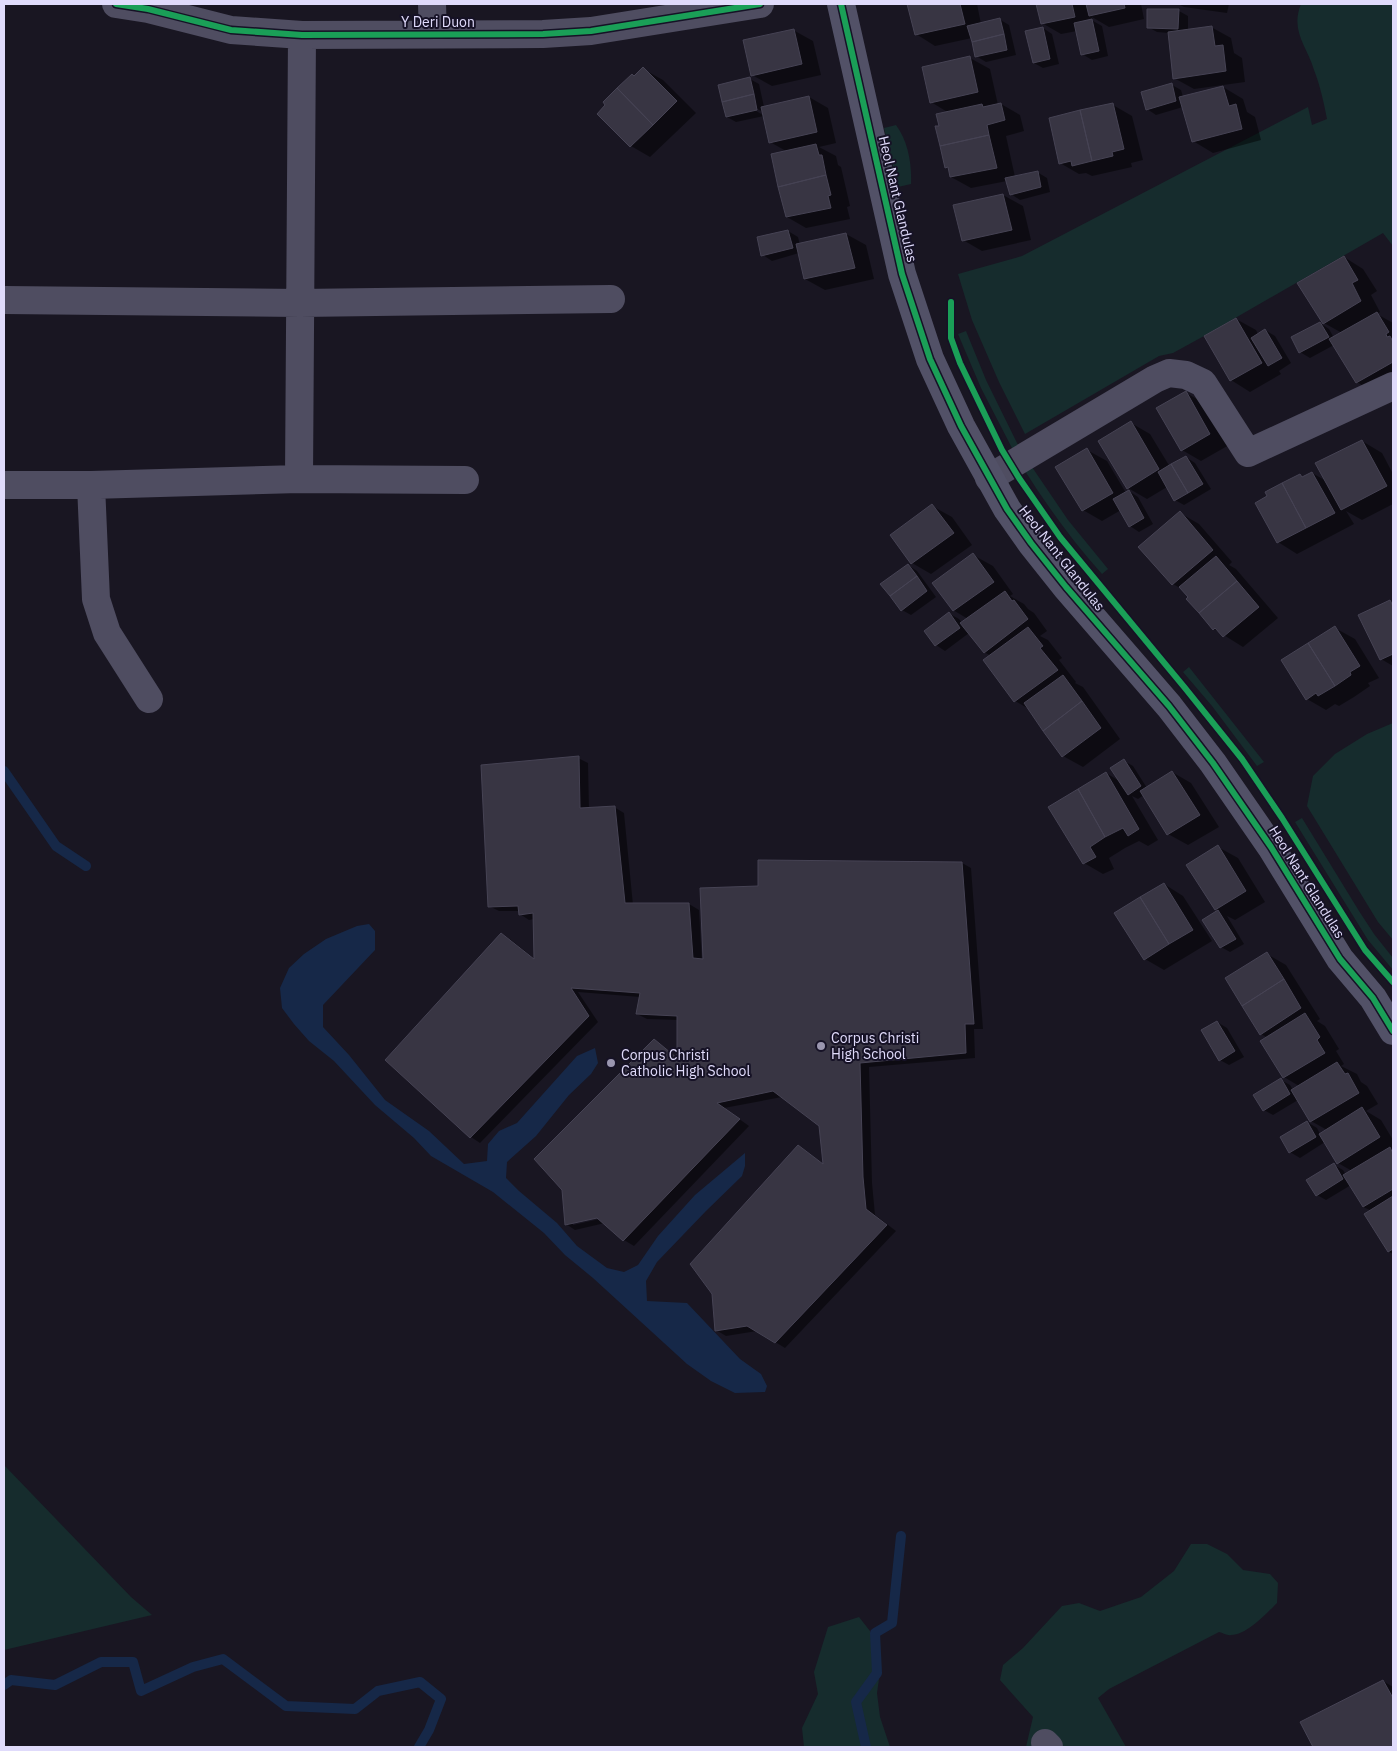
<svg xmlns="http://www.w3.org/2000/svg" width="1397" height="1751" font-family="'IBM Plex Sans',sans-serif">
  <rect width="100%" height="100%" fill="#191622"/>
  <!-- green -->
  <path fill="#162c2d" d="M1301,4H1393V246L1383,233L1204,336L1173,353L1159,356L1025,434L999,382L972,320L958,274L1022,256L1308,107L1312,125L1327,119C1324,103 1320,85 1314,70C1307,46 1290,31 1301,4Z
    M896,125C908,141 912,164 911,184L898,187L884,128Z
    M966,331L986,380L1019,447L1013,450L981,388L958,334Z
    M1032,467L1068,520L1108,569L1102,574C1073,542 1048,507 1025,471Z
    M1189,667L1264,762L1257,766L1212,706L1183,672Z
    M1393,723V940L1378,922L1307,806L1313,776L1335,754L1367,734Z
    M1302,818L1359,911L1374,934L1393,958V970L1368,940L1295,822Z
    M4,1465L131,1597L152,1615L4,1650Z
    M1191,1544H1207L1227,1554L1243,1570L1270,1574L1278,1583L1277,1603C1267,1613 1247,1635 1231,1635C1228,1636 1223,1633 1219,1632L1109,1689L1098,1698L1126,1747H1026L1033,1717L1000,1680L1003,1665L1023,1648L1062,1606L1079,1603L1100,1611L1141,1597L1174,1571Z
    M859,1617L870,1631L881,1665L877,1693L880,1717L890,1747H804L802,1728L818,1694L814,1672L828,1627Z"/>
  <!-- water -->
  <path fill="#162848" d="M369,924L375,931V950L323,1005V1027L349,1055L385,1100L429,1131L464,1164L487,1161L488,1144L499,1131L517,1123L577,1056L595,1048L598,1063L591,1074L569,1095L536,1136L507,1162L506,1178L519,1191L557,1223L577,1246L607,1268L624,1272L638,1265L658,1236L695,1195L745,1153V1166L742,1176L706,1211L657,1262L646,1281L647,1301L687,1303L740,1359L761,1374L767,1386L765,1392L735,1393L711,1381L687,1364L593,1278L565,1255L544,1233L493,1192L431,1156L414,1138L375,1105L334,1061L309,1041L294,1024L282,1008L280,988L289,968L304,954L326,939L357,926Z"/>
  <!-- shadow -->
  <path fill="#0007" fill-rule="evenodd" d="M909,4H977L981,24L999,19L1009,25L1016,55L986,62L976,56L972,38L935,46L916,34Z
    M1037,4H1141L1144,19L1109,27L1092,17L1093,21L1102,26L1108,56L1092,60L1082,54L1077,31L1061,34L1042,23Z
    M1178,4H1229L1227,13L1184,7Z
    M1179,11L1188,16V30L1211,27L1231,38L1234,53L1242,58L1245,82L1194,89L1174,78L1169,33L1157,32L1148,27Z
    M1043,28L1052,34L1059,64L1043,68L1034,63Z
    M793,30L813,41L821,75L772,86L752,75Z
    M970,58L990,69L998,105L1001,104L1020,115L1024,131L1006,136L1015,177L1037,172L1047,178L1050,192L1020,200L1011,194L1007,181L971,188L951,177L950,169L946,167L941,127L949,113L931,102Z
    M643,69L663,80L696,113L650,157L631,146L635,77Z
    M750,79L759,84L764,107L809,97L828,108L836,143L819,147L836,156L838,165L841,167L850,206L847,207L850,219L806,228L787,217L786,151L770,142L764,116L736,122L727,117ZM752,106L763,112V115L751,108Z
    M1172,85L1181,90L1183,97L1223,87L1243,99L1247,112L1255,117L1261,140L1213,153L1193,141L1183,107L1156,115L1147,109Z
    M1113,105L1132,116L1143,160L1131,163L1132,167L1092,176L1086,173L1079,174L1060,163Z
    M1003,195L1023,206L1031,240L982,251L963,240Z
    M788,231L798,237L800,245L846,234L866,245L874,279L825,290L805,279L799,253L772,261L763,255Z
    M1344,257L1363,269L1377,291L1371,295L1380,312L1377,314L1393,323V384L1376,394L1357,382L1334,345L1310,358L1300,352L1320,323L1329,329L1334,338L1342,333L1324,323Z
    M1236,319L1256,330L1258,334L1265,330L1275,336L1291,363L1279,371L1281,374L1250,392L1231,380Z
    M1186,393L1206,404L1229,445L1201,461L1182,450Z
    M1131,423L1150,434L1170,467L1186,457L1195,463L1211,489L1184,505L1175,500L1167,487L1147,499L1128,488Z
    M1362,441L1382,453L1393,474V504L1362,520L1346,511L1354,524L1297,554L1278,542L1300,475L1304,478L1312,473L1328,482Z
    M1087,450L1107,461L1126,493L1129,491L1138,497L1153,524L1139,532L1130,526L1121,510L1102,521L1083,510Z
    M932,506L952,517L972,545L931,574L912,563Z
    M1180,513L1199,524L1232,562L1229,565L1236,569L1278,618L1243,647L1214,629L1185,591L1173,584L1140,547Z
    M973,555L993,566L1013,594L1010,596L1024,604L1028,609L1034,613L1047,631L1040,636L1048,640L1062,658L1059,660L1076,682L1075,683L1083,687L1120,739L1083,767L1063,756L1029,709L1015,701L991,656L984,652L969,633L945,651L936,645L950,614L959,619L962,623L968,619L953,610Z
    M908,565L917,571L936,597L911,615L902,610Z
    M1390,602L1393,603V666L1381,659Z
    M1335,628L1355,639L1379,678L1368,683L1370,686L1354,697L1339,706L1335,704L1326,710L1307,699Z
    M578,758L588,763L589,809L614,807L624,813L633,905L689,904L699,910L702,963L759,887L962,863L971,868L983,1029H974L975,1058L869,1067L872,1183L875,1215L896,1231L785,1348L757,1331L726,1336L716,1330L799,1147L825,1165L820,1126L782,1097L724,1108L749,1126L634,1246L624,1240L605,1223L575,1230L566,1224L654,1040L678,1058V1020L647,1019L637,1014L640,997L578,992L598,1022L480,1143L471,1137L502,934L511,940L535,959L534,919L529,920L520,914V911H499L489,906ZM603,1216L604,1218L573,1225V1222Z
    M1124,761L1133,766L1147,788L1172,772L1191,783L1219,827L1188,845L1168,834L1144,795L1138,799L1132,796L1158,840L1148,846L1139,841L1125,848L1109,858L1114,869L1103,874L1084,863L1106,773L1121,782Z
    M1218,847L1238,858L1265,902L1235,920L1227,916L1244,944L1230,952L1221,947L1204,920L1219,911L1216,909Z
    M1164,884L1183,896L1212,941L1164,970L1145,959Z
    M1267,954L1286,965L1320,1019L1317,1021L1325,1026L1339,1049L1336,1051L1344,1064L1341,1066L1357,1074L1361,1082L1367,1086L1378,1104L1366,1111L1381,1120L1393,1140V1254L1389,1252L1366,1215L1372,1211L1363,1207L1351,1185L1326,1200L1317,1195L1334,1165L1343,1170L1346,1175L1352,1171L1338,1163L1325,1142L1300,1158L1290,1152L1281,1137L1307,1122L1317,1128L1320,1134L1327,1130L1311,1121L1298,1100L1273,1115L1264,1110L1281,1080L1290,1085L1293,1090L1299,1086L1284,1077L1268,1038L1261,1034Z
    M1217,1022L1227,1028L1244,1057L1229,1065L1220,1060Z
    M1383,1681L1393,1687V1747H1314L1302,1723Z"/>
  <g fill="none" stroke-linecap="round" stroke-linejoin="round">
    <!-- stream -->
    <path stroke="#162848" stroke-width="10" d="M4,771L56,846L86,866
      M4,1685L11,1680L55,1685L101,1662H133L141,1691L193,1667L223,1659L286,1706L355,1709L378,1691L420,1682L441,1699L429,1730L419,1747
      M866,1747L856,1702L877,1673L875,1633L892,1623L901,1536"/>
  </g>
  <!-- building -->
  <path fill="#383543" stroke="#464354" d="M907,4H960L965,24L915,35Z
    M1036,4H1072L1075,17L1041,24Z
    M1086,4H1124L1125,8L1089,16Z
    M1147,9H1179L1178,29L1147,28Z
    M1000,18L1004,34L972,42L967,26Z
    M1092,19L1099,51L1081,55L1074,23Z
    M1212,26L1215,46L1223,45L1226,71L1173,79L1168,32Z
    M1043,27L1050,59L1033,63L1025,31Z
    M794,29L802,64L751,76L743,40Z
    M1004,34L1007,50L975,57L972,42Z
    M970,56L978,92L930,103L922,67Z
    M643,67L677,101L653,125L617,88L632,74L634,76Z
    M750,77L754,94L722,102L718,85Z
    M1172,83L1176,101L1146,110L1141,92Z
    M1223,86L1229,106L1236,104L1242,129L1192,142L1179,97Z
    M617,88L653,125L630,147L597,114L605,105L603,102Z
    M754,94L757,110L726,117L722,102Z
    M809,96L817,132L769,143L761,107Z
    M1001,103L1005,120L987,125L989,135L940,146L935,126H939L936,114L982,104L983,107Z
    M1113,103L1124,149L1112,152L1113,156L1092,161L1080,110Z
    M1080,110L1092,161L1072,166L1071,161L1059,164L1049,118Z
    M989,135L997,168L950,177L948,167L945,168L940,146Z
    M816,144L819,155H822L826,175L778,187L771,154Z
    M1038,171L1041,187L1010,195L1005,178Z
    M826,175L831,195L828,196L831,208L786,217L778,187Z
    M1003,194L1012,230L962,241L953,205Z
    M788,230L793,248L761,256L757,237Z
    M846,233L855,268L804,279L796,244Z
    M1344,256L1358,280L1352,283L1361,301L1323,324L1297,283Z
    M1377,312L1389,332L1386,334L1387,337L1390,336L1393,342V362L1356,383L1329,339Z
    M1236,318L1262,363L1230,381L1204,336Z
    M1320,322L1329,337L1299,353L1291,337Z
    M1265,329L1282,358L1268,366L1251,338Z
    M1186,391L1210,434L1181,451L1156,408Z
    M1131,421L1159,469L1127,489L1098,441Z
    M1362,440L1387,486L1341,510L1315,463Z
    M1087,448L1113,493L1082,511L1055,467Z
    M1186,456L1203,484L1188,493L1171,464Z
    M1171,464L1188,493L1174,501L1158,472Z
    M1312,472L1335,513L1306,528L1282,483L1300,474L1302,477Z
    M1282,483L1306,528L1277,543L1255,503L1267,496L1265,492Z
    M1129,490L1144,518L1129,527L1113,499Z
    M932,504L954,533L911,564L890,535Z
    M1180,511L1213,550L1172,585L1138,547Z
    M973,553L994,582L953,611L932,583Z
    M1216,556L1237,581L1199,613L1186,599L1188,597L1179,587Z
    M908,564L917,576L890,596L880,584Z
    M917,576L927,591L901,611L890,596Z
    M1237,581L1259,607L1223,637L1215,628L1213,630L1199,613Z
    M1005,591L1012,601L1014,600L1028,619L984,653L960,623Z
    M1390,600L1393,606V654L1380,660L1358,615Z
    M949,612L960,628L935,646L924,631Z
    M1335,626L1360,666L1350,672L1351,675L1335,686L1308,643Z
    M1028,627L1043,646L1040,648L1058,670L1014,702L983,660Z
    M1308,643L1335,686L1318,696L1316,693L1306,700L1281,660Z
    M1063,675L1082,701L1043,731L1024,703Z
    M1082,701L1101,728L1062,757L1043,731Z
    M579,756L580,808L615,806L625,903H689L693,958L703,959L700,888L758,886V860L962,862L974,1024H965L966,1053L860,1063L863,1177L866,1209L887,1225L775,1343L747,1326L715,1331L712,1294L690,1264L798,1145L823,1164L819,1126L773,1091L717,1103L740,1119L623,1241L597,1218L565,1225L562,1190L534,1159L654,1039L677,1058V1016L636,1014L640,993L571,988L589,1016L470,1138L385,1060L501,933L534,959L533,913L519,915L518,906L488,907L481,765Z
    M1124,759L1141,786L1128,795L1110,768Z
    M1172,771L1200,815L1167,835L1140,791Z
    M1106,772L1139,829L1128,836L1123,828L1105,837L1078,789Z
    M1078,789L1105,837L1090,847L1096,857L1083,864L1048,807Z
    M1218,845L1246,891L1215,910L1186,865Z
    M1164,883L1193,930L1169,944L1140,897Z
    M1140,897L1169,944L1144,960L1114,913Z
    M1218,910L1236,939L1220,948L1202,920Z
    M1267,952L1284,979L1242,1006L1225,978Z
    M1284,979L1301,1008L1260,1035L1242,1006Z
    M1305,1013L1320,1037L1317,1040L1325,1053L1283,1078L1260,1041Z
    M1217,1021L1235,1051L1219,1061L1201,1030Z
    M1337,1062L1345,1074L1348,1073L1359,1093L1310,1122L1291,1090Z
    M1281,1078L1290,1094L1263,1111L1253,1095Z
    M1362,1107L1380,1137L1337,1164L1319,1134Z
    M1307,1121L1316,1137L1289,1153L1280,1137Z
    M1390,1147L1393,1154V1189L1363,1207L1343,1175Z
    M1334,1163L1343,1179L1316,1196L1306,1180Z
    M1393,1196V1249L1388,1252L1364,1214Z
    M1383,1680L1393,1698V1747H1313L1300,1722Z"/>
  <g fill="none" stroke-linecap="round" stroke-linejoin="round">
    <!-- street -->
    <path stroke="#4f4d61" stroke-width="28" d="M116,4L148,9L231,30L302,35L543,34L591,31L760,4
      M432,4L433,34
      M4,300L300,303L611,299
      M989,478L1155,379L1169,373L1186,375L1203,383L1248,453L1393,386
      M299,479L302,35
      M4,485H91L299,479L465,480
      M91,485L96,599L107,633L149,699
      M1045,1743L1049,1747"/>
    <!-- secondary -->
    <path stroke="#525167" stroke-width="28" d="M841,4L902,274L930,359L961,426L1007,509L1031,543L1066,587L1169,706L1213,763L1271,847L1340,959L1373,998L1393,1031"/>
    <!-- cycleway casing -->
    <g stroke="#161226" stroke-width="9">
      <path id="cycleway" d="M116,4L148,9L231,30L302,35L543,34L591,31L760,4
        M841,4L902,274L930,359L961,426L1007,509L1031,543L1066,587L1169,706L1213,763L1271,847L1340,959L1373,998L1393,1031
        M951,302V338L960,363L1002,450L1019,478L1060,537L1185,688L1242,759L1282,818L1365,950L1393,982"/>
    </g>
    <!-- cycleway -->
    <use href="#cycleway" stroke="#1a9f57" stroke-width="6"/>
  </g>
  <!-- markers -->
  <g fill="#9a96af" stroke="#161226" stroke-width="2">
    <circle cx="821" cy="1046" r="5"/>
    <circle cx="611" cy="1063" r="5"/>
  </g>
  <g text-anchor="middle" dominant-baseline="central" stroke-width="4" stroke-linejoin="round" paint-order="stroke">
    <!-- street labels -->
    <g font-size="14" fill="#e0dbfb" stroke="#161226">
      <text x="438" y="22">Y Deri Duon</text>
      <text transform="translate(898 199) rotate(77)">Heol Nant Glandulas</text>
      <text transform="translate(1062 558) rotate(52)">Heol Nant Glandulas</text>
      <text transform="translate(1307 882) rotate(58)">Heol Nant Glandulas</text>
    </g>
    <!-- poi labels -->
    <g font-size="14" fill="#e0dbfb" stroke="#161226" text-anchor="start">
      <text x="831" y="1038">Corpus Christi<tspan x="831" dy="16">High School</tspan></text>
      <text x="621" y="1055">Corpus Christi<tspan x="621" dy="16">Catholic High School</tspan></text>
    </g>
  </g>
  <!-- border -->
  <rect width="1397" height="1751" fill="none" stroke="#e0dbfb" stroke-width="10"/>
</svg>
